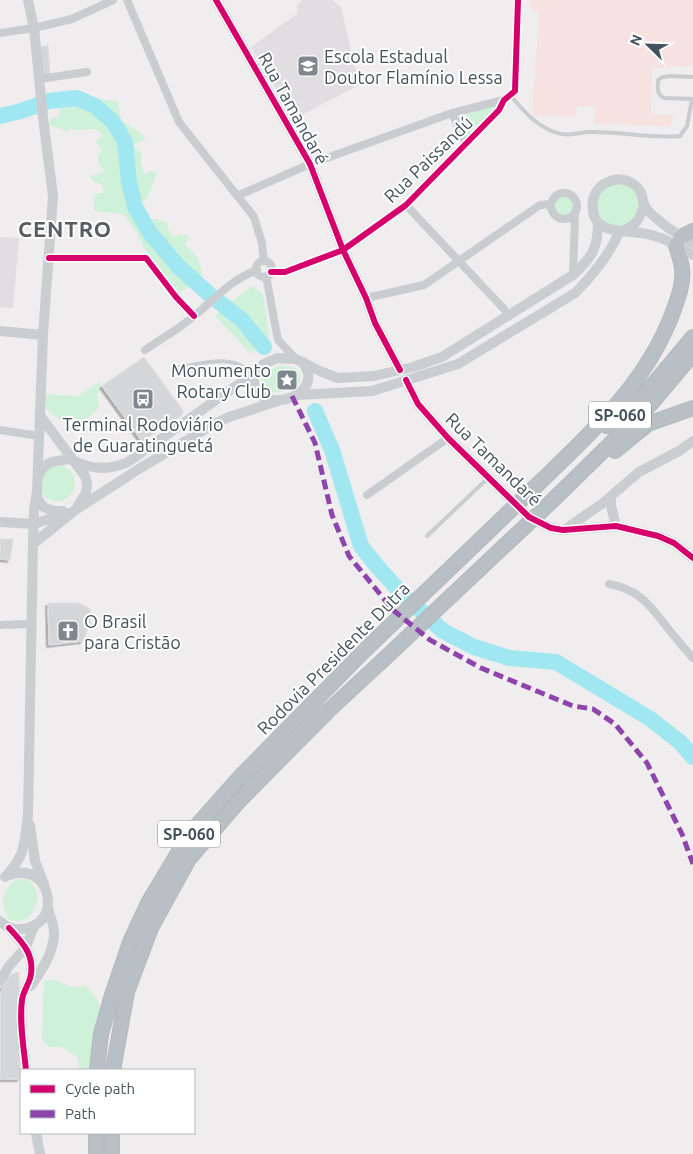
<svg xmlns="http://www.w3.org/2000/svg" width="693" height="1154" font-family="Ubuntu,sans-serif">
  <defs>
    <filter id="shadow"><feDropShadow dx="-2.5" dy="2.5" stdDeviation="0" flood-color="#0004"/></filter>
  </defs>
  <rect width="100%" height="100%" fill="#efeded"/>
  <!-- education -->
  <path fill="#e0dee0" d="M302,0H332L341,7L359,85L294,119L251,47L297,14V5Z
    M0,237L19,238L13,308L0,307Z"/>
  <!-- medical -->
  <path fill="#f7e2e2" d="M531,0H693V66L652,68L651,114L673,115L671,127L594,123L595,107L577,106L576,117L532,115L539,13L530,8Z"/>
  <!-- green -->
  <path fill="#cff0d9" d="M73,92C88,94 102,101 118,102L121,120L143,135L145,139L133,145L142,154L140,161L144,174L153,171L157,173L147,198L140,204L149,221L155,219L167,223L169,232L174,237L181,234L189,236L185,244C198,258 202,259 201,279L190,282L188,288L181,291H175L149,257L136,231L123,214L94,211V195L104,192L102,185L92,180L90,176L101,173L104,170L98,162V156L102,151L96,141L103,135L95,129L75,130L72,128L67,131L48,125L51,119L59,116L60,108L47,95H63Z
    M497,103L494,113L466,140L456,118Z
    M597 205a21 21 0 1 1 42 0a21 21 0 1 1-42 0Z
    M553 206a10 10 0 1 1 20 0a10 10 0 1 1-20 0Z
    M253,286L263,294L270,342L250,353L215,316L233,300Z
    M282,365L296,368L300,375V382C271,407 238,380 282,365Z
    M100,381L101,389L97,394L99,407L89,417L77,423L58,418L46,409L44,394L79,396Z
    M39 483a18 18 0 1 1 36 0a18 18 0 1 1-36 0Z
    M25,878C28,880 32,883 34,886C42,897 34,918 20,921C17,922 12,920 9,920C0,904 2,895 13,881Z
    M44,980H56L70,987L86,986L98,1000L100,1012L89,1070H79L78,1057L62,1047H49L42,1040Z"/>
  <g fill="none" stroke-linecap="round" stroke-linejoin="round">
    <!-- river -->
    <path stroke="#a0e7f2" stroke-width="16" d="M0,116L21,111L49,101L77,98L95,106L113,122L125,142L129,182L135,207L150,233L179,267L209,294L242,320L264,347
      M315,411L332,450L361,546L376,565L404,596L443,631L474,647L510,658L556,662L649,718L680,742L693,757"/>
  </g>
  <!-- building -->
  <path fill="#d5d6d7" stroke="#e0dfe0" filter="url(#shadow)" d="M48,45L50,74L40,76L37,48Z
    M144,357L184,412L141,440L102,386Z
    M0,539H13L10,560L0,559Z
    M48,603H79L90,609L91,622L83,641L49,645Z
    M19,972L20,1079H0V995L4,985L12,974Z"/>
  <g fill="none" stroke-linecap="round" stroke-linejoin="round">
    <!-- highway casing -->
    <g stroke="#b2b8be" stroke-width="16">
      <path id="highway" d="M681,237L693,231
        M607,426L645,394L693,337
        M615,451L648,424L693,408
        M538,484C591,433 647,383 673,312C678,298 684,283 682,268C681,260 678,253 676,245
        M552,501L650,405L693,354
        M97,1070L101,1034L112,995L130,942L148,903L190,833L239,778L366,649
        M113,1070L127,992L151,928L189,859L239,801L328,711L381,662
        M96,1133V1154
        M112,1154V1133"/>
    </g>
    <!-- lane -->
    <path stroke="#c9cdcf" stroke-width="4" d="M510,95C523,110 535,125 554,132C566,137 576,133 588,132C619,131 649,139 680,136L687,126L692,99
      M693,99L664,98C656,94 658,87 658,80L663,77L670,76L693,77
      M179,367C203,364 232,353 252,373
      M427,536L487,479"/>
    <!-- street -->
    <path stroke="#c9cdcf" stroke-width="8" d="M127,0L179,122L254,217L262,243L264,261
      M0,33L34,28L72,19L113,0
      M39,79L87,72
      M452,113L466,144
      M551 206a13 13 0 1 1 26 0a13 13 0 1 1-26 0Z
      M237,196L310,164L452,113L504,100
      M406,205L504,309
      M49,258H146L176,297L194,316
      M256 269a8 8 0 1 1 16 0a8 8 0 1 1-16 0Z
      M271,272H285L343,250L406,205L499,110L504,100L515,91L518,0
      M573,275L575,213
      M266,276L278,340L296,359
      M366,298L424,285L540,205L551,204
      M145,350C161,339 179,329 194,316C217,298 228,281 257,270
      M0,430L39,436
      M367,495L448,438
      M609,584C640,589 652,608 670,631C677,640 685,649 693,658
      M0,625L32,624"/>
    <!-- secondary -->
    <path stroke="#caced1" stroke-width="10" d="M216,0L310,164L343,250L366,298L375,323L400,370
      M622,231C636,226 640,219 644,205
      M693,243C680,236 666,228 655,217C651,214 647,210 645,206C642,202 643,195 640,191C635,183 623,177 614,180C604,182 595,189 593,200C588,241 632,227 655,236C669,240 681,248 693,255
      M0,331L43,335
      M253,374C254,379 254,386 256,390C269,411 313,397 308,373C307,370 304,365 303,362
      M406,380L418,404L448,438L529,517L551,528L563,530L616,526L658,536L674,543L693,558
      M297,395L372,391L458,364L575,293C593,275 609,255 620,231
      M41,417L85,476C90,488 85,496 78,505
      M71,459C90,470 108,471 128,462L253,374L264,364L277,358L296,359L322,372L338,378L374,376L413,367L442,357L573,275C592,257 598,249 598,222
      M38,477C44,460 56,461 71,459
      M37,494C39,509 50,511 63,511
      M611,496V506L616,526
      M0,522L34,524L67,513
      M564,530L603,503L639,472L679,451L693,441
      M33,544L74,511L134,472L214,424L229,417L278,401
      M30,825L35,861L44,884
      M5,877C26,855 24,844 28,815L33,544L34,510L37,491L43,335L53,196L43,118L34,28L28,0
      M0,921C6,927 13,930 21,929C66,926 50,857 7,876
      M9,928C22,942 34,954 31,974C30,983 23,991 22,1000C19,1023 24,1048 26,1070
      M0,981L9,966L26,947L34,926
      M31,986C41,971 53,954 54,935C55,927 50,916 48,908
      M36,1133L40,1154"/>
    <!-- highway -->
    <use href="#highway" stroke="#b9c0c5" stroke-width="14"/>
    <!-- highway-bridge casing -->
    <g stroke="#b2b8be" stroke-width="16" stroke-linecap="butt">
      <path id="highway-bridge" d="M366,649L538,484
        M381,662L552,501"/>
    </g>
    <!-- highway-bridge -->
    <use href="#highway-bridge" stroke="#b9c0c5" stroke-width="14"/>
    <!-- quiet -->
    <path stroke="#8e44ad" stroke-width="5" stroke-dasharray="10 5" stroke-linecap="butt" d="M292,396L315,443L332,515L349,556L393,610L430,640L481,668L573,706L593,709L615,724L647,763L682,834L693,864"/>
    <!-- cycleway casing -->
    <g stroke="#fff" stroke-width="9">
      <path id="cycleway" d="M216,0L310,164L343,250L366,298L375,323L400,370
        M49,258H146L176,297L194,316
        M271,272H285L343,250L406,205L499,110L504,100L515,91L518,0
        M406,380L418,404L448,438L529,517L551,528L563,530L616,526L658,536L674,543L693,558
        M9,928C22,942 34,954 31,974C30,983 23,991 22,1000C19,1023 24,1048 26,1070"/>
    </g>
    <!-- cycleway -->
    <use href="#cycleway" stroke="#d6006c" stroke-width="6"/>
  </g>
  <!-- icons -->
  <defs>
    <g id="school-square" transform="scale(1.125)"><rect x="-9" y="-9" width="18" height="18" rx="4" fill="#7f888f" stroke="#fff"/><path d="M0-5L7-2L0 1L-7-2ZM-4 1L0 2.5L4 1V4Q0 6-4 4Z" fill="#fff"/></g>
    <g id="sight-square" transform="scale(1.125)"><rect x="-9" y="-9" width="18" height="18" rx="4" fill="#7f888f" stroke="#fff"/><path d="M0-6L1.8-2.2L6-1.7L2.9 1.2L3.7 5.4L0 3.3L-3.7 5.4L-2.9 1.2L-6-1.7L-1.8-2.2Z" fill="#fff"/></g>
    <g id="bus-square" transform="scale(1.125)"><rect x="-9" y="-9" width="18" height="18" rx="4" fill="#7f888f" stroke="#fff"/><path d="M-5-6H5V4H4V6H2V4H-2V6H-4V4H-5ZM-3.5-4V0h7V-4ZM-3.5 1.2v1.5H-2V1.2ZM2 1.2v1.5H3.5V1.2Z" fill="#fff"/></g>
    <g id="church-square" transform="scale(1.125)"><rect x="-9" y="-9" width="18" height="18" rx="4" fill="#7f888f" stroke="#fff"/><path d="M-1.2-6h2.4v3.5h3.3v2.4h-3.3V6h-2.4V-.1h-3.3v-2.4h3.3Z" fill="#fff"/></g>
  </defs>
  <g fill-rule="evenodd">
    <use href="#school-square" x="308" y="66"/>
    <use href="#sight-square" x="287" y="380"/>
    <use href="#bus-square" x="143" y="399"/>
    <use href="#church-square" x="68" y="631"/>
  </g>
  <g text-anchor="middle" dominant-baseline="central" stroke-width="4" stroke-linejoin="round" paint-order="stroke">
    <!-- shield labels -->
    <g fill="#fff" stroke="#7b868d" stroke-width="1">
      <rect x="589" y="401.5" width="62" height="27" rx="4"/>
      <rect x="158" y="820.5" width="62" height="27" rx="4"/>
    </g>
    <g font-size="16" font-weight="bold" fill="#43525c">
      <text x="620" y="415">SP-060</text>
      <text x="189" y="834">SP-060</text>
    </g>
    <!-- poi labels -->
    <g font-size="18" fill="#43525c" stroke="#fff" text-anchor="start">
      <text x="324" y="56">Escola Estadual<tspan x="324" dy="21">Doutor Flamínio Lessa</tspan></text>
      <text x="271" y="370" text-anchor="end">Monumento<tspan x="271" dy="21">Rotary Club</tspan></text>
      <text x="143" y="424" text-anchor="middle">Terminal Rodoviário<tspan x="143" dy="21">de Guaratinguetá</tspan></text>
      <text x="84" y="621">O Brasil<tspan x="84" dy="21">para Cristão</tspan></text>
    </g>
    <!-- street labels -->
    <g font-size="18" fill="#43525c" stroke="#fff">
      <text transform="translate(294 108) rotate(61)">Rua Tamandaré</text>
      <text transform="translate(428 159) rotate(-44)">Rua Paissandú</text>
      <text transform="translate(494 459) rotate(44)">Rua Tamandaré</text>
      <text transform="translate(333 658) rotate(-45)">Rodovia Presidente Dutra</text>
    </g>
    <!-- district labels -->
    <g font-size="22" font-weight="bold" letter-spacing="1" fill="#595e62" stroke="#fff">
      <text x="65" y="228">CENTRO</text>
    </g>
  </g>
  <!-- legend -->
  <rect x="20" y="1069" width="175" height="65" fill="#ffffff" stroke="#b4babe"/>
  <rect x="30" y="1085" width="25" height="8" fill="#d6006c" stroke="#b4babe"/>
  <text x="65" y="1094" font-size="15" fill="#43525c">Cycle path</text>
  <rect x="30" y="1110" width="25" height="8" fill="#8e44ad" stroke="#b4babe"/>
  <text x="65" y="1119" font-size="15" fill="#43525c">Path</text>
  <!-- north arrow -->
  <g transform="translate(648 45) rotate(293)" stroke="#ffffff" stroke-width="4" paint-order="stroke">
  <path d="M0-4L9 19L0 12L-9 19Z" fill="#43525c"/>
  <text y="-8" font-size="14" font-weight="bold" text-anchor="middle" fill="#43525c">N</text>
  </g>
</svg>
